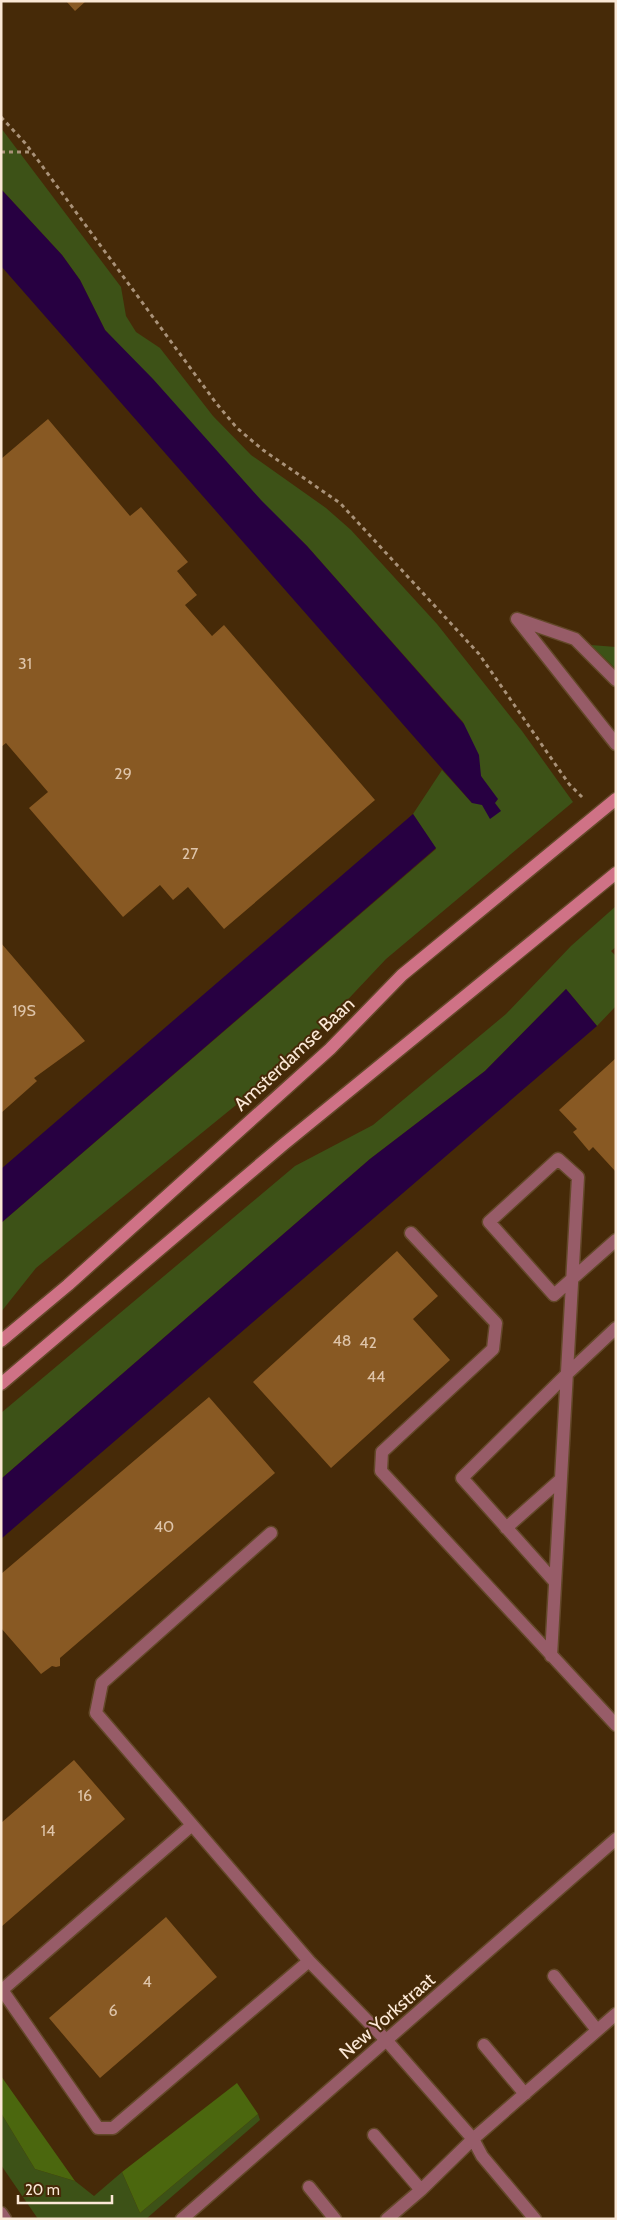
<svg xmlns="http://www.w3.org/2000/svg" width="617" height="2220" font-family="Cabin,sans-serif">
  <rect width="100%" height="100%" fill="#462a08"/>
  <!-- green -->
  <path fill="#3d5217" d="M1,128L121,287L126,316L136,332L160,348L213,416L251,455L326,508L351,530L437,624L522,731L573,802L386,959L290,1061L36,1268L1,1312V1223L436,849L413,814L442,770L472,803H495L481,776L463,722L307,546L261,501L105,330L80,280L62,255L1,189Z
    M591,645L616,647V669Z
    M616,906V947L611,951L616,956V1006L597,1026L566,989L485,1071L370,1159L1,1479V1413L295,1166L373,1125L506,1014L571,946Z
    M1,2113L35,2169L75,2181L94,2196L122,2172L140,2213L258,2114L260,2120L146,2219H38L1,2165Z"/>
  <!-- forest -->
  <path fill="#4b670e" d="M1,2076L75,2181L35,2169L1,2113Z
    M237,2083L258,2114L140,2213L122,2172Z"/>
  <!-- water -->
  <path fill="#270041" d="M1,189L62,255L80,280L105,330L153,379L261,500L307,546L464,724L479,755L481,776L498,799L495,803L501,811L490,819L482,805L472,803L1,266Z
    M413,814L436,848L1,1223V1169Z
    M566,989L597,1026L1,1539V1479L370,1159L485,1071Z"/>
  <!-- building -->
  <path fill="#885923" d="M66,1H86L75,11Z
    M48,419L130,516L141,507L188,562L177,571L197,595L185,605L212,636L224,625L375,800L224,929L188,887L173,900L160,885L123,917L29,808L48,792L6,743L1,747V459Z
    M1,943L85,1041L34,1078L37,1081L1,1113Z
    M616,1058V1172L593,1147L589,1151L573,1132L577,1129L559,1110Z
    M397,1251L438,1296L413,1319L450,1360L331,1468L253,1382Z
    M209,1397L275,1473L60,1658V1666L56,1667L52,1666L41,1674L1,1628V1574Z
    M74,1760L125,1819L1,1927V1823Z
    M166,1917L217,1977L100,2078L49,2018Z"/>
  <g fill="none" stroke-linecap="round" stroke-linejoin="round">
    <!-- service casing -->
    <g stroke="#634829" stroke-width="15">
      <path id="service" d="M411,1233L496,1323L493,1349L382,1452L381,1471L616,1725
        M506,1528L560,1480
        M271,1533L102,1683L96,1713L309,1961L387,2041L473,2139L421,2190L387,2219
        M555,1582L462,1478L567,1374L616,1328
        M551,1656C560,1496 569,1336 578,1177L558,1159L489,1222L554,1295L616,1240
        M192,1825L2,1990L98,2128H113L309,1961
        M554,1976L597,2030
        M484,2045L525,2094
        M374,2135L421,2190
        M309,2187L335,2219
        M535,2219L482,2156L473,2139L616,2014"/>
    </g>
    <!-- minor casing -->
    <g stroke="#634829" stroke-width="15">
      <path id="minor" d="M517,619L616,744
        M517,619L575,639L616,680
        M1,2213L5,2219
        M182,2219L616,1839"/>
    </g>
    <!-- secondary casing -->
    <g stroke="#634829" stroke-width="15">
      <path id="secondary" d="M1,1341L68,1285L330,1049L402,975L616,799
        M1,1384L284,1144L616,873"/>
    </g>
    <!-- path -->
    <path stroke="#a99279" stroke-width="3" stroke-dasharray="4 4" stroke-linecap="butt" d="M1,117L26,144L216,403L237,428L263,450L340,503L479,654L569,784L583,798
      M1,152H32"/>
    <!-- service -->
    <use href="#service" stroke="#975c68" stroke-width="12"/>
    <!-- minor -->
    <use href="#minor" stroke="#975c68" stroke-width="12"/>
    <!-- secondary -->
    <use href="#secondary" stroke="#cf7286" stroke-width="12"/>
  </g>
  <g text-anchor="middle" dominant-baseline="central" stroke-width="4" stroke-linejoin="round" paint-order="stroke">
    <!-- number labels -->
    <g font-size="16" fill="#dec4a9">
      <text x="25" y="663">31</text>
      <text x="123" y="773">29</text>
      <text x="190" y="853">27</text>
      <text x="24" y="1010">19S</text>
      <text x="342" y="1340">48</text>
      <text x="368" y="1342">42</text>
      <text x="376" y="1376">44</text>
      <text x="164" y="1526">40</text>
      <text x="85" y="1795">16</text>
      <text x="48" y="1830">14</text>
      <text x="147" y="1981">4</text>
      <text x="113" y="2010">6</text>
    </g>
    <!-- street labels -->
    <g font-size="19" fill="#fbe8d6" stroke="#462a08">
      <text transform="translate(294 1054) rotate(-43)">Amsterdamse Baan</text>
      <text transform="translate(387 2016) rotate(-41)">New Yorkstraat</text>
    </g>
  </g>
  <!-- border -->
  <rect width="617" height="2220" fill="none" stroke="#fbe8d6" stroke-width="5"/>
  <!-- scale -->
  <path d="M18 2195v8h94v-8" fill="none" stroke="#fbe8d6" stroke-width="2.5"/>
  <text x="25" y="2195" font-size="15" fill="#fbe8d6" stroke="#462a08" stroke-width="4" paint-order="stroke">20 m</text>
</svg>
